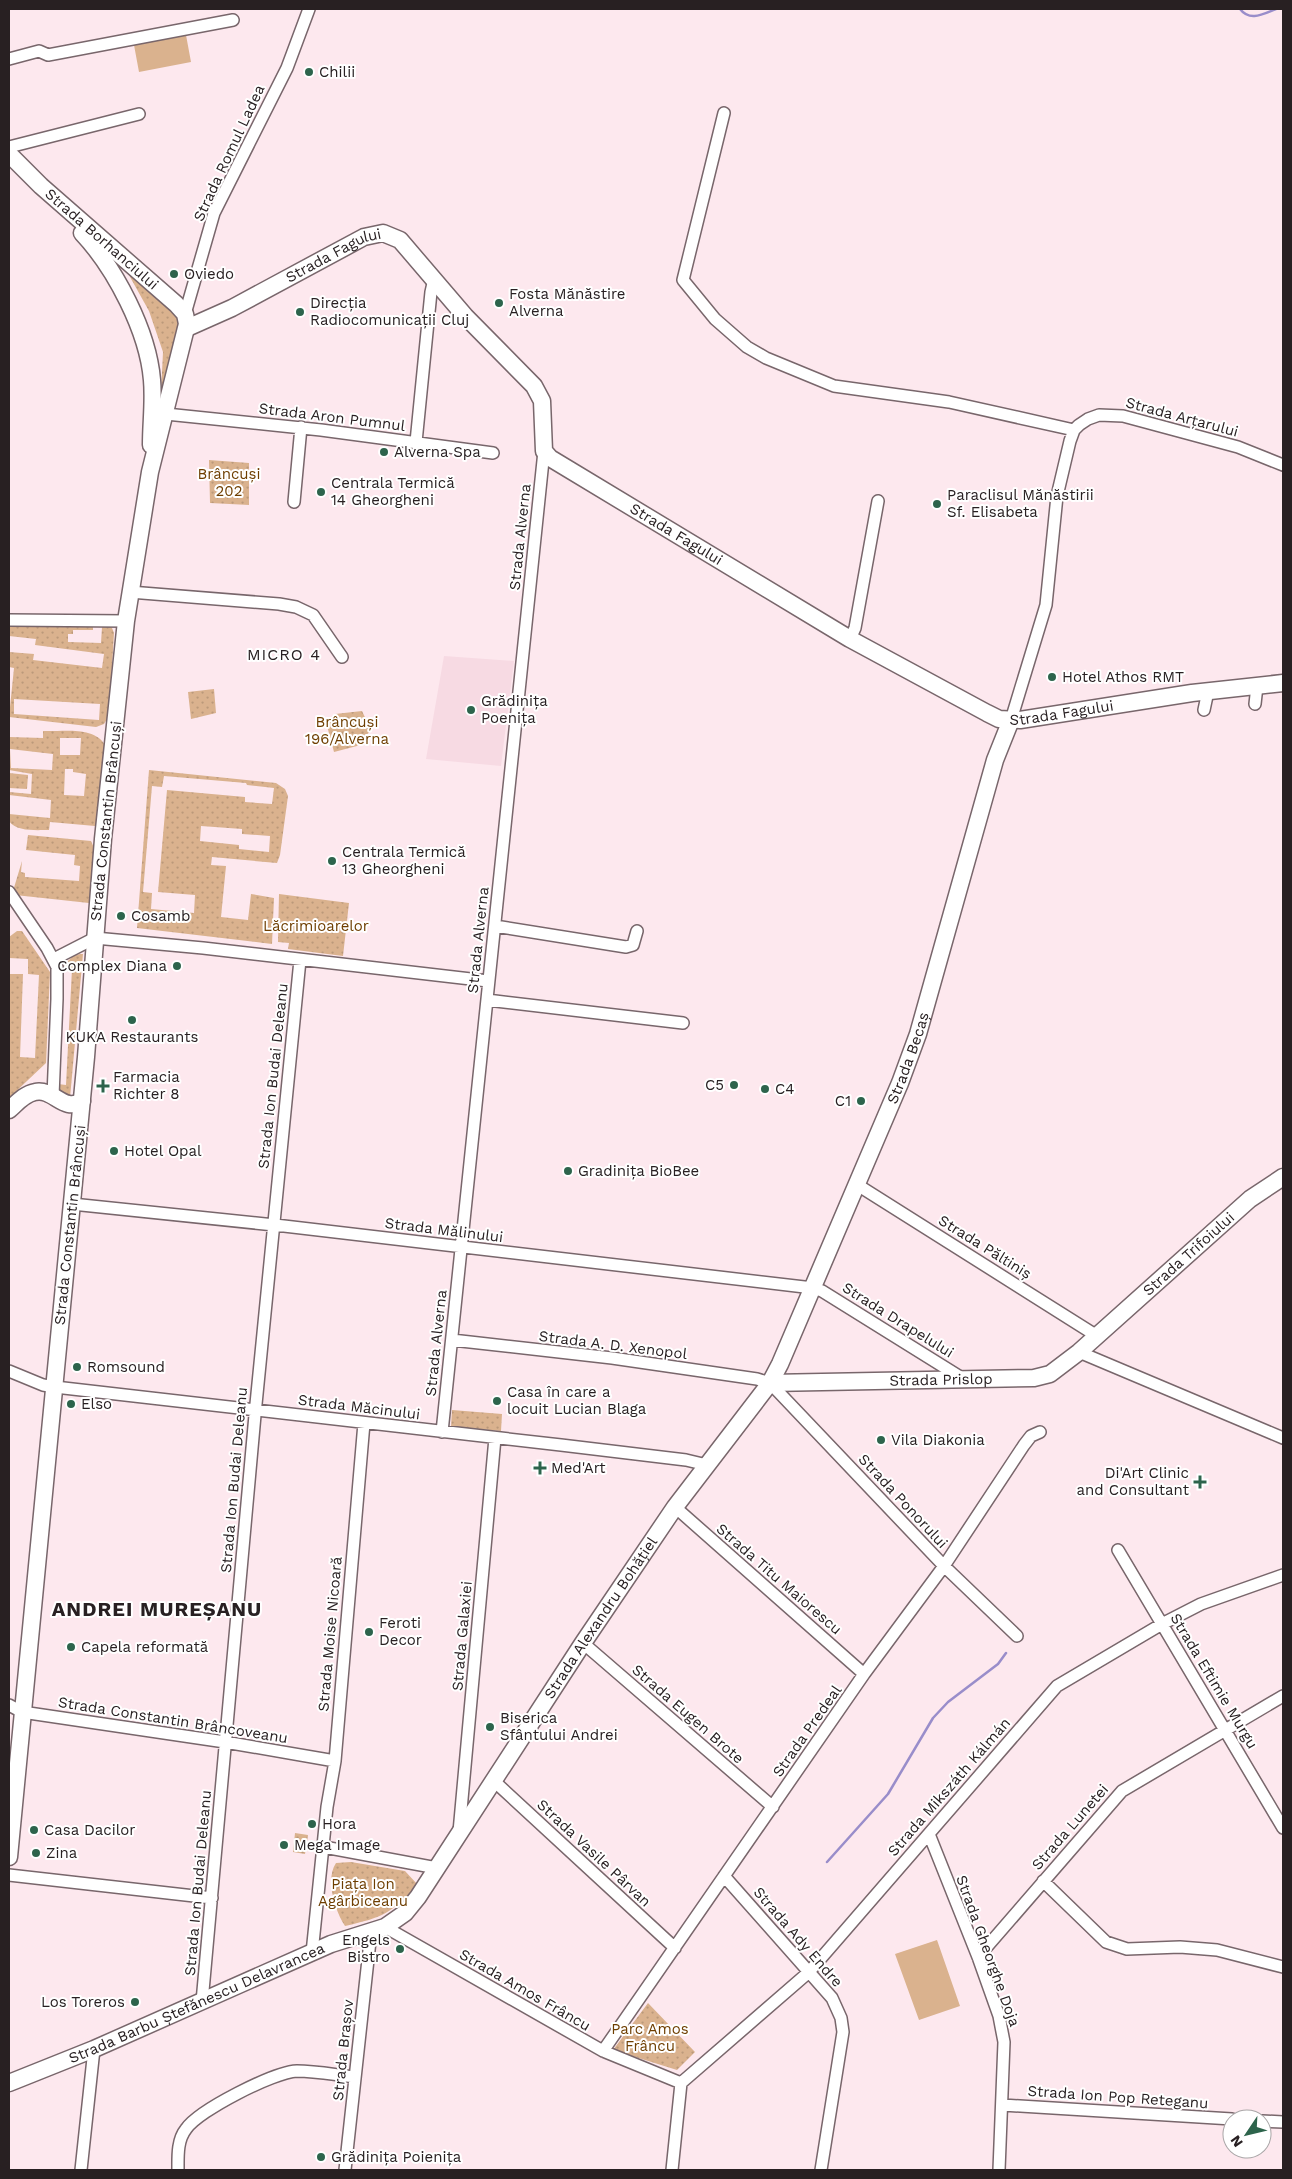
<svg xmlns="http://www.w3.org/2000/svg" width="1292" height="2179" font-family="'Work Sans',sans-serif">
  <defs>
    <pattern id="green-dots" width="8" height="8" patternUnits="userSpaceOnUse" patternTransform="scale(1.25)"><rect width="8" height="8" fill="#dab28e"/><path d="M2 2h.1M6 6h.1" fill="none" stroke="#bb997a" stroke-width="1.8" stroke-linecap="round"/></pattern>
  </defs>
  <rect width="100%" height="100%" fill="#fde8ee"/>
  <!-- built -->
  <path fill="#f7dae3" d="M444,656L514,661L501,766L426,759Z"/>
  <!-- green -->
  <path fill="url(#green-dots)" fill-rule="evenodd" d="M120,259L171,305L181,321L160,414L163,352L149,311Z
    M209,460L249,463V505L210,503Z
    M9,624H106L112,628L114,633L109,716L104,724L96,727L9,717L14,668L9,667V652L34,654L33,660L102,668L104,654L35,645L36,639L9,636ZM93,626L102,627L101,643L68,642V634H73V630H93ZM14,699L100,704L99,720L14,714Z
    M214,689L216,713L191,719L188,692Z
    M362,711L371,730L357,746L334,752L326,722L335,714Z
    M43,731C63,732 94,726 105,745L98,823L95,826L50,822L49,830C37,830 16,832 9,821V814L50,818L51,800L9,795V792L31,794L32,774L9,770V737L43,738ZM60,738H81L80,755H60ZM10,749L53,754L52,770L11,768ZM65,769H73V772L86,774L84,796L64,795Z
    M149,770L276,783L285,789L288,796L280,855L277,863L212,857L211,865L226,866L221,917L248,920L251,894L274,898L272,944L137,928ZM164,776L246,783L247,785L274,788L272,804L245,802V797L167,790L158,892L195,895L194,913L151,909L152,893L143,892L152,786L162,787ZM201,826L242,829V834L270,836L269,852L239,849V845L200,841Z
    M9,773L28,775L27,789L9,788Z
    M28,835L91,841L95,850L89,903L15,895L13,891L22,861L21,872L25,873V877L79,881L80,866L74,865L75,855L26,850Z
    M279,894L349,903L343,956L288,949L289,943L278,942Z
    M17,931H22L50,972L46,1063L9,1098V974H23L20,1057L35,1058L39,975L28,974V959L9,958V937Z
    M80,954H83L82,965L70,1098H66L58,1090V1084L66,1085L72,969L63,968V966L73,956Z
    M452,1410L502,1414L501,1431L451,1427Z
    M295,1833L308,1835L305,1854L293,1852Z
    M351,1862L405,1871L418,1885C390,1914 384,1917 345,1926C335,1911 325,1879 336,1863Z
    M648,2003L695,2052L677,2070L613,2050Z"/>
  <!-- pitch -->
  <path fill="#dab28e" d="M186,35L191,62L139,72L134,45Z
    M937,1940L960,2006L919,2020L895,1954Z"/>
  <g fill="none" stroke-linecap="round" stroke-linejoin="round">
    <!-- stream -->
    <path stroke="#998dca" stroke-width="2.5" d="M1240,9C1250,22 1263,14 1276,9
      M827,1862L888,1794L933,1718L948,1702L998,1664L1006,1653"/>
    <!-- street casing -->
    <g stroke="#78666b" stroke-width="14">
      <path id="street" d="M9,59L39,51L48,55L233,20
        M724,113L683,280L715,319L747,347L766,358L834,386L949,402L1074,430
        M9,147L139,114
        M185,314L214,213L287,68L309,9
        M166,414L321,430L493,453
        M416,442L431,292L434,279
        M294,502L301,427
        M130,592L279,604L296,607L313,615L342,657
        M9,620L126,621
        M850,639L855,628L878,501
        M1255,704L1257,686
        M1204,710L1208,691
        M1011,720L1046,605L1057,496L1070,441L1074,430L1079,425L1088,419L1099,415L1123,416L1238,447L1283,465
        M9,892L47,948L57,967V999L53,1096
        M495,926L626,947L633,945L637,931
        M54,959L95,938L203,948L488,981
        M487,1000L683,1023
        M856,1184L1097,1336
        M72,1204L284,1226L813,1288L822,1291L965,1380
        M452,1340L612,1358L757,1379L770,1383L944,1566L1017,1636
        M1079,1352L1283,1438
        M9,1371L43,1385L55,1387L561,1445L686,1460L707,1465
        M442,1432L544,451
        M675,1507L864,1674
        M1118,1550L1283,1828
        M583,1643L773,1807
        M9,1705L22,1712L225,1742L335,1761
        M494,1781L675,1948
        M459,1832L495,1438
        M929,1834L978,1957L999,2016L1004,2042L999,2170
        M324,1847L437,1868
        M9,1875L212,1898
        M724,1876L832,1998L841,2018L843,2032L821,2170
        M1043,1881L1106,1942L1127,1949L1180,1947L1217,1950L1283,1967
        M385,1927L603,2051L681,2083
        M312,1953L327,1807L335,1761L364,1423
        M978,1957L1122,1791L1283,1696
        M202,2002L256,1404L300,960
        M603,2051L864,1674L944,1566L1024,1445L1031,1436L1040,1432
        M681,2083L809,1972L1057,1686L1162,1624L1201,1604L1283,1575
        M1003,2105L1232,2119
        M1262,2121L1283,2122
        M81,2170L94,2049
        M178,2170C178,2157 177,2140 186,2129C199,2110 274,2072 297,2071C316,2071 336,2075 355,2077
        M345,2170L371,1932
        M672,2170L681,2083"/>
    </g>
    <!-- secondary casing -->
    <g stroke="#78666b" stroke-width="19">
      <g id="secondary">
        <path id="s1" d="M9,154L41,186L176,304L185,314L187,324L150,472L126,621L103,839L86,1057L9,1857"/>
        <path d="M82,233C115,268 148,331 152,380C154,401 151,423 151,445"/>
        <path id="s2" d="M187,328L232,308L364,237L383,233L400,240L465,316L534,386L542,401L544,451L550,458L850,639L987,713L999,719L1020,720L1192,693L1283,683"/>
        <path d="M9,1110C16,1104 24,1094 35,1092C54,1088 63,1113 82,1101"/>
        <path id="s3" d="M770,1383L1034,1378L1050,1374L1079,1352L1250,1199L1283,1177"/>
        <path id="s4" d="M9,2083L94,2049L331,1944L385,1927L405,1913L418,1897L583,1643L675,1507L770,1383L780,1364L900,1083L918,1034L995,760L1011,720"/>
      </g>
    </g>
    <!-- street -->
    <use href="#street" stroke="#fff" stroke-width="11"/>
    <!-- secondary -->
    <use href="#secondary" stroke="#fff" stroke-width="16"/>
  </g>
  <!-- markers -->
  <g fill="#2d644c" stroke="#fff" stroke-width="2">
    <circle cx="309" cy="72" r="5"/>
    <circle cx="174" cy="274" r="5"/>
    <circle cx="499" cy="303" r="5"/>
    <circle cx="300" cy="312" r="5"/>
    <circle cx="384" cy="452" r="5"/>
    <circle cx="321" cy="492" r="5"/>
    <circle cx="937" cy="504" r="5"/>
    <circle cx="1052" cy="677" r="5"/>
    <circle cx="471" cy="710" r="5"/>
    <circle cx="332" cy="861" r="5"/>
    <circle cx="121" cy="916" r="5"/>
    <circle cx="177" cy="966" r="5"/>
    <circle cx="132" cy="1020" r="5"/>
    <circle cx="734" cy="1085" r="5"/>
    <path d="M100.5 1078.5h5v5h5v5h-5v5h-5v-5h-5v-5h5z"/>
    <circle cx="765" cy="1089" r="5"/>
    <circle cx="861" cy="1101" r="5"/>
    <circle cx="114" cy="1151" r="5"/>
    <circle cx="568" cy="1171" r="5"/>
    <circle cx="77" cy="1367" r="5"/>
    <circle cx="497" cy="1401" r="5"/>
    <circle cx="71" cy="1404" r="5"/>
    <circle cx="881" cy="1440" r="5"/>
    <path d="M537.5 1460.5h5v5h5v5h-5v5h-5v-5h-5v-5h5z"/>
    <path d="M1197.5 1474.5h5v5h5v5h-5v5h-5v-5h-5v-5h5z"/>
    <circle cx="369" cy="1632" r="5"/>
    <circle cx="71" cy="1647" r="5"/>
    <circle cx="490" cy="1727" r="5"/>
    <circle cx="312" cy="1824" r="5"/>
    <circle cx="34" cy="1830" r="5"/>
    <circle cx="284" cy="1845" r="5"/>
    <circle cx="36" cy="1853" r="5"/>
    <circle cx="400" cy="1949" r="5"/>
    <circle cx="135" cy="2002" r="5"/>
    <circle cx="321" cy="2157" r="5"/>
  </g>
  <g text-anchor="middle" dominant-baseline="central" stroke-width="4" stroke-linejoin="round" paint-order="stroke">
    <!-- poi labels -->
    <g font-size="15" fill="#282022" stroke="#fff" text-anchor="start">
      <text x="319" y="72">Chilii</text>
      <text x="184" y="274">Oviedo</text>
      <text x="509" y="294">Fosta Mănăstire<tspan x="509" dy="17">Alverna</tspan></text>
      <text x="310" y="303">Direcția<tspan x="310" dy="17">Radiocomunicații Cluj</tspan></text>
      <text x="394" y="452">Alverna Spa</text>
      <text x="331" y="483">Centrala Termică<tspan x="331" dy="17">14 Gheorgheni</tspan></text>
      <text x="947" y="495">Paraclisul Mănăstirii<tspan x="947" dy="17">Sf. Elisabeta</tspan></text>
      <text x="1062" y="677">Hotel Athos RMT</text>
      <text x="481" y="701">Grădinița<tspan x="481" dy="17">Poenița</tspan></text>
      <text x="342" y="852">Centrala Termică<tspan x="342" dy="17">13 Gheorgheni</tspan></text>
      <text x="131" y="916">Cosamb</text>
      <text x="167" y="966" text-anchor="end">Complex Diana</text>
      <text x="132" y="1037" text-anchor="middle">KUKA Restaurants</text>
      <text x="113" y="1077">Farmacia<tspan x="113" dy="17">Richter 8</tspan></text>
      <text x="724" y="1085" text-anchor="end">C5</text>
      <text x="775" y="1089">C4</text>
      <text x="851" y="1101" text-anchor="end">C1</text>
      <text x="124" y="1151">Hotel Opal</text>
      <text x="578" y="1171">Gradinița BioBee</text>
      <text x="87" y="1367">Romsound</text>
      <text x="507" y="1392">Casa în care a<tspan x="507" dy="17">locuit Lucian Blaga</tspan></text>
      <text x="81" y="1404">Elso</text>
      <text x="891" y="1440">Vila Diakonia</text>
      <text x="551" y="1468">Med'Art</text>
      <text x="1189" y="1473" text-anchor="end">Di'Art Clinic<tspan x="1189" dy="17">and Consultant</tspan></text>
      <text x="379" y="1623">Feroti<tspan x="379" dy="17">Decor</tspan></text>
      <text x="81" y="1647">Capela reformată</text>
      <text x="500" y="1718">Biserica<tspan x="500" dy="17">Sfântului Andrei</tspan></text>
      <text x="322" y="1824">Hora</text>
      <text x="44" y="1830">Casa Dacilor</text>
      <text x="294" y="1845">Mega Image</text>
      <text x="46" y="1853">Zina</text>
      <text x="390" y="1940" text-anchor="end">Engels<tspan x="390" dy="17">Bistro</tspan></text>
      <text x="125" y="2002" text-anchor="end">Los Toreros</text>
      <text x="331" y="2157">Grădinița Poienița</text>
    </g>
    <!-- street labels -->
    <g font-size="15" fill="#282022" stroke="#fff">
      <text transform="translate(229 153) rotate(-65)">Strada Romul Ladea</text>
      <text stroke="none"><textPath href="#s1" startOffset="126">Strada Borhanciului</textPath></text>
      <text stroke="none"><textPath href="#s2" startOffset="164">Strada Fagului</textPath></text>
      <text transform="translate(332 417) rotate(7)">Strada Aron Pumnul</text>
      <text transform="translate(1182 417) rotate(15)">Strada Arțarului</text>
      <text stroke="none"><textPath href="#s2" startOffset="659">Strada Fagului</textPath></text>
      <text transform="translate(520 537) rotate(-84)">Strada Alverna</text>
      <text stroke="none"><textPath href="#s2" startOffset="1094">Strada Fagului</textPath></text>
      <text transform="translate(106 821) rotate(-84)">Strada Constantin Brâncuși</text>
      <text transform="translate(478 940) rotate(-84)">Strada Alverna</text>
      <text stroke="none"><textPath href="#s4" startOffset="1429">Strada Becaș</textPath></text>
      <text transform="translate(273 1076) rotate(-84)">Strada Ion Budai Deleanu</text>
      <text transform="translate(70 1225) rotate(-84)">Strada Constantin Brâncuși</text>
      <text transform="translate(444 1230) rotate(7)">Strada Mălinului</text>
      <text transform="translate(985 1247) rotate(32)">Strada Păltiniș</text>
      <text stroke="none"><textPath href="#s3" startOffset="464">Strada Trifoiului</textPath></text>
      <text transform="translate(898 1320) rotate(32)">Strada Drapelului</text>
      <text transform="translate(436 1343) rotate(-84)">Strada Alverna</text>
      <text transform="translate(613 1345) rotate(7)">Strada A. D. Xenopol</text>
      <text stroke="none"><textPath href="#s3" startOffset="171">Strada Prislop</textPath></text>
      <text transform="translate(359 1407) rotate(7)">Strada Măcinului</text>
      <text transform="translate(234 1480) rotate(-85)">Strada Ion Budai Deleanu</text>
      <text transform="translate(903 1501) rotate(47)">Strada Ponorului</text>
      <text transform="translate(779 1579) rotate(41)">Strada Titu Maiorescu</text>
      <text stroke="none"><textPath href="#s4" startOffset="786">Strada Alexandru Bohățiel</textPath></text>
      <text transform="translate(330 1634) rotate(-85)">Strada Moise Nicoară</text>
      <text transform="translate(462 1636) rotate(-85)">Strada Galaxiei</text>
      <text transform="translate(1214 1681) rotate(59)">Strada Eftimie Murgu</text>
      <text transform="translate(688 1714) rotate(41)">Strada Eugen Brote</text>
      <text transform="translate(173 1720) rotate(9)">Strada Constantin Brâncoveanu</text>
      <text transform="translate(807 1731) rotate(-55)">Strada Predeal</text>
      <text transform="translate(949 1787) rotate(-49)">Strada Mikszáth Kálmán</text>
      <text transform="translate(1070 1827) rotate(-49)">Strada Lunetei</text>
      <text transform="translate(594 1853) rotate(43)">Strada Vasile Pârvan</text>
      <text transform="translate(198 1883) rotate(-85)">Strada Ion Budai Deleanu</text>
      <text transform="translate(798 1937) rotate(49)">Strada Ady Endre</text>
      <text transform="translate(988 1951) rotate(70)">Strada Gheorghe Doja</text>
      <text transform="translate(525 1990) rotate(30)">Strada Amos Frâncu</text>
      <text stroke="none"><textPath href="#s4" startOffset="204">Strada Barbu Ștefănescu Delavrancea</textPath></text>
      <text transform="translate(343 2050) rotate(-84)">Strada Brașov</text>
      <text transform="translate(1118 2097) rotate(4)">Strada Ion Pop Reteganu</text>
    </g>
    <!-- park labels -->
    <g font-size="15" fill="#6e3e00" stroke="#fff">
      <text x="229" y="474">Brâncuși<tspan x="229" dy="17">202</tspan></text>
      <text x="347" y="722">Brâncuși<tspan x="347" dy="17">196/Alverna</tspan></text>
      <text x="316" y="926">Lăcrimioarelor</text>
      <text x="363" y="1884">Piața Ion<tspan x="363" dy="17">Agârbiceanu</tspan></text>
      <text x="650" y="2029">Parc Amos<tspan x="650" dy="17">Frâncu</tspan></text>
    </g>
    <!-- neighbourhood labels -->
    <g font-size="16" letter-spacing="1" fill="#282022" stroke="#fff">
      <text x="284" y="654">MICRO 4</text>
    </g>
    <!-- district labels -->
    <g font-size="20" font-weight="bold" letter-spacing="1" fill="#282022" stroke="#fff">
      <text x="157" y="1609">ANDREI MUREȘANU</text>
    </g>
  </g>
  <!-- border -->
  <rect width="1292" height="2179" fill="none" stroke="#282022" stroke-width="20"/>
  <!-- north arrow -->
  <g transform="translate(1247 2134) rotate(235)"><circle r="24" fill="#ffffff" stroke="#a9a6a7"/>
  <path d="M0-4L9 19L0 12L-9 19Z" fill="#2d644c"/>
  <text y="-8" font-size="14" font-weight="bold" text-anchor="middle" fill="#282022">N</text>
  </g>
</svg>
